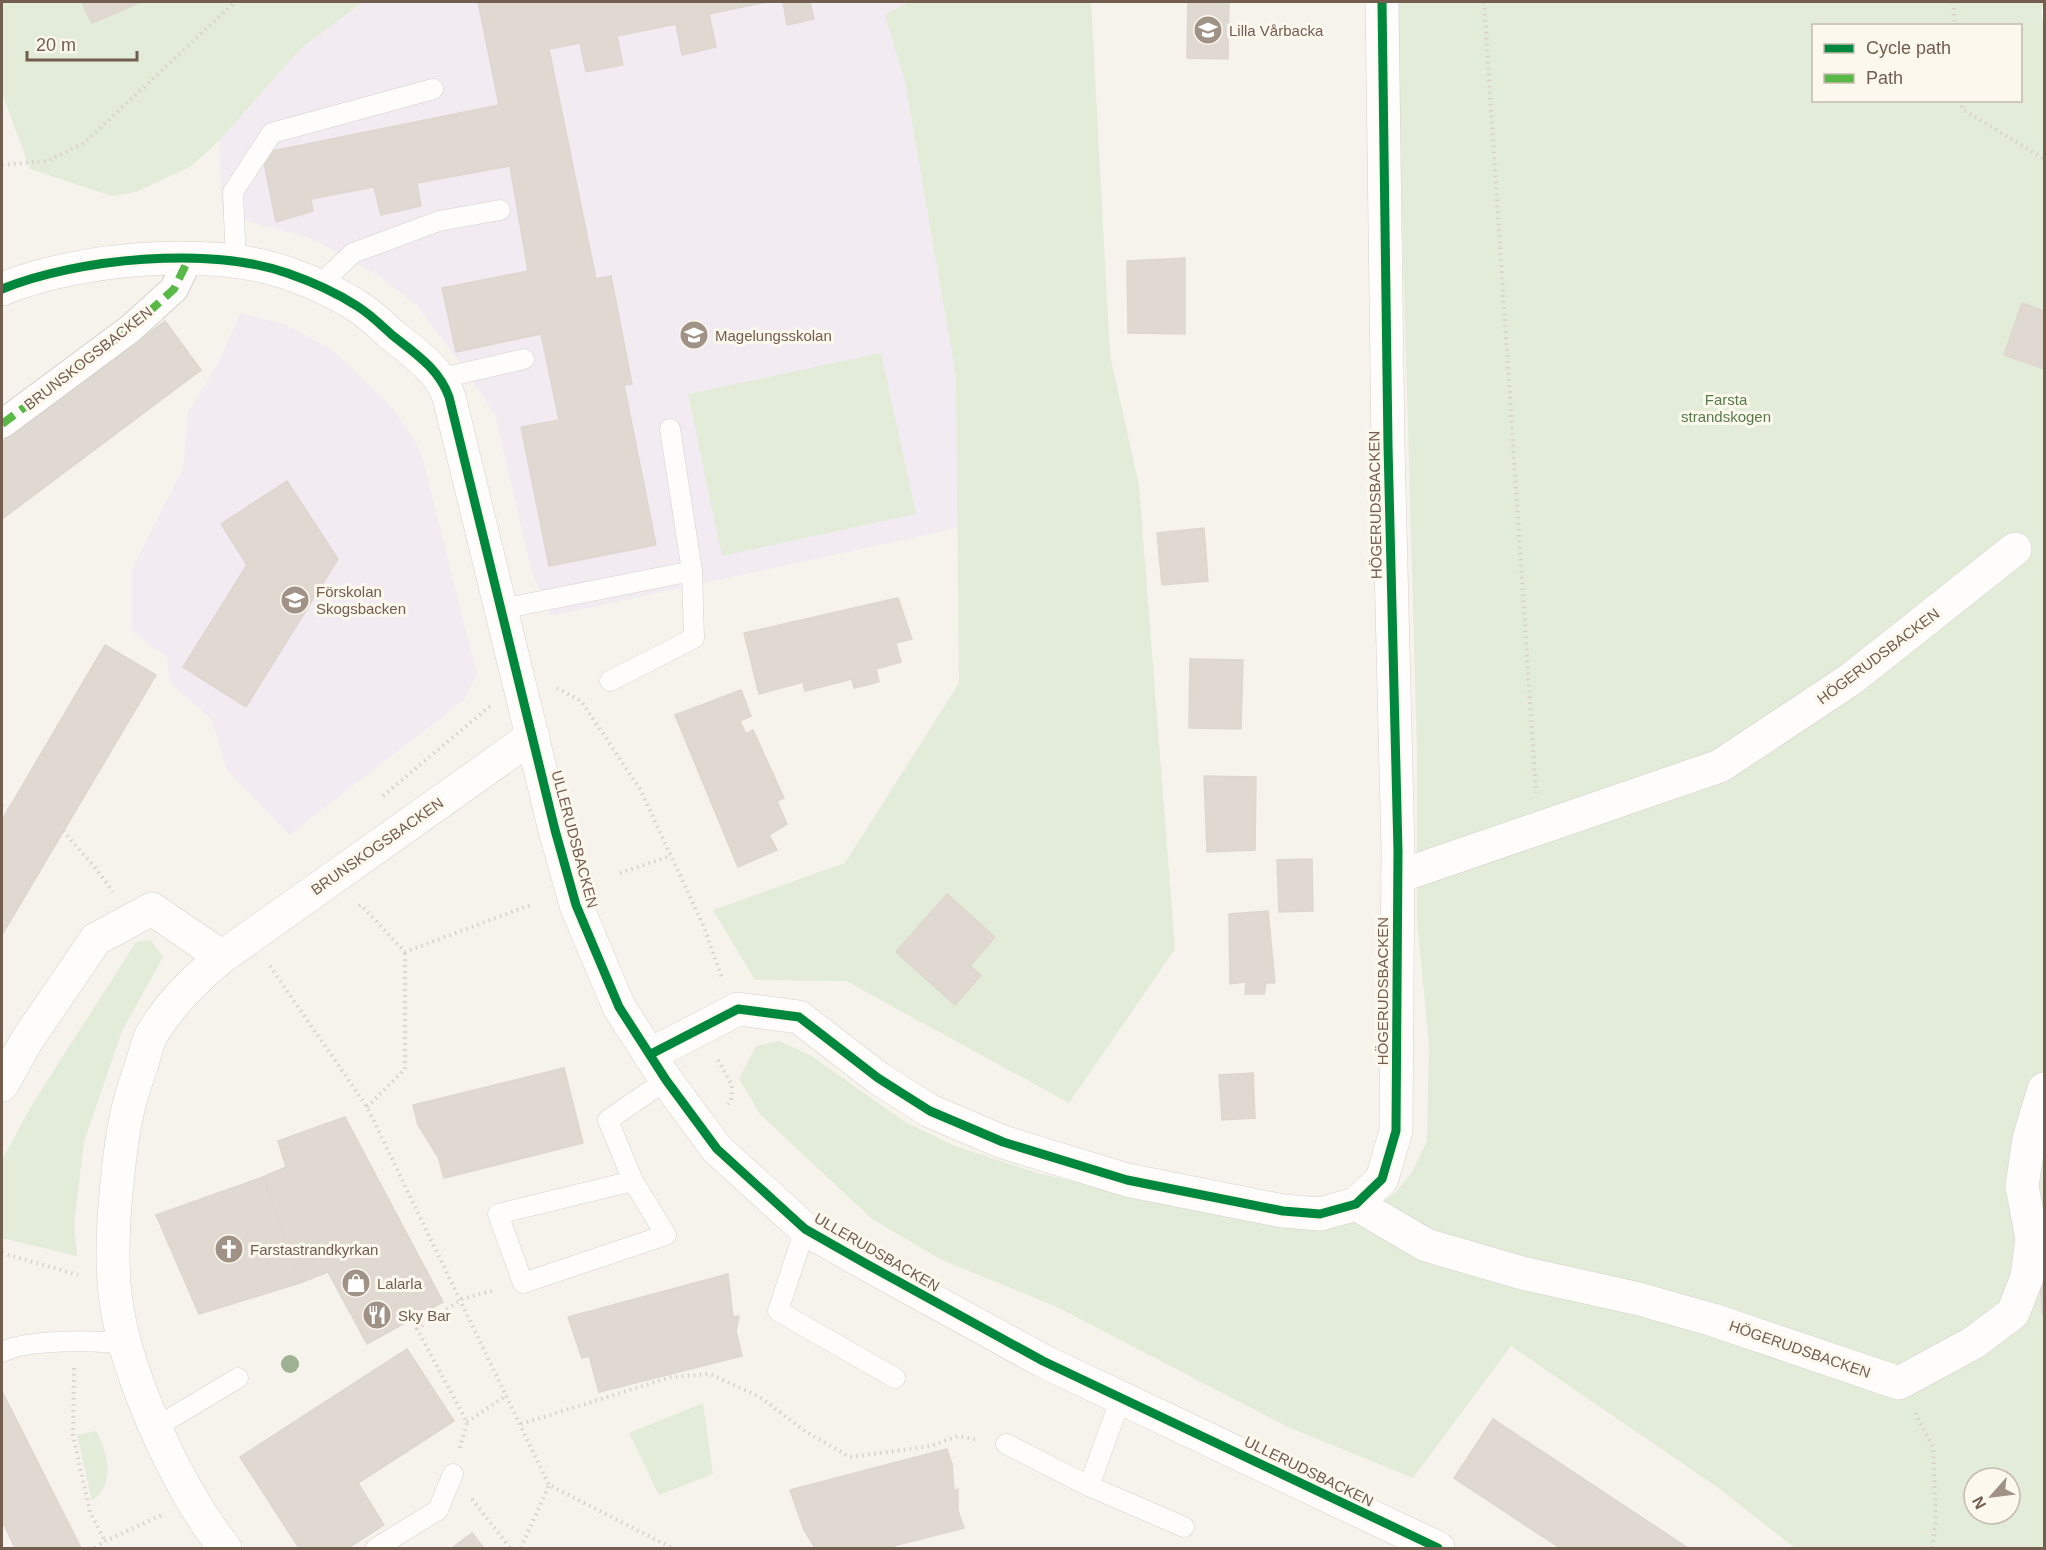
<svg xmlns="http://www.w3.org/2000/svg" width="2046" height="1550" font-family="Helvetica,sans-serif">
  <rect width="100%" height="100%" fill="#f6f3ec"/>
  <!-- education -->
  <path fill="#f3ebf2" d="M363,2H909L885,15L905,82L956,377L958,528L551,616L532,573L495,415L462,365L417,306L381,277L309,237L259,225L222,211L219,141L300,49Z
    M240,313L284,324L330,348L394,410L421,452L477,675L464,700L289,835L226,768L212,720L169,681L167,657L132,631V569L183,468L188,412L219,362Z"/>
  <!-- green -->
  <path fill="#e3ecd8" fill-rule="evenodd" d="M2,2H363L300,49L219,141L191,166L136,192L112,196L30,169L2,93Z
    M909,2H1091L1110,355L1139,485L1175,949L1069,1103L846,981L755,980L713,910L845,863L959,683L956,377L905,82L885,15Z
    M1396,2H2044L2041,12L2044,27V1548H1795L1717,1487L1511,1346L1413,1478L1288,1427L1057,1307L940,1259L872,1219L760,1114L739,1079L756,1046L779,1041L810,1055L905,1122L955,1146L1037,1173L1161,1202L1352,1221L1394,1194L1412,1172L1427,1141L1429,1045L1417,920V750ZM1814,26H2020V100H1814ZM1974,1478H2010V1514H1974Z
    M881,353L916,514L722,556L688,394Z
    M151,940L163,957L122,1031L84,1142L74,1224L77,1256L2,1238V1160L33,1103L136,942Z
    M703,1403L713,1474L659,1495L629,1433Z
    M96,1431C108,1454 116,1483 92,1501L77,1435Z"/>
  <!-- building -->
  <path fill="#dfd9d2" stroke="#ded7cf" stroke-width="1.5" d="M82,2H141L92,23Z
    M478,2H766L709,14L716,47L682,55L676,24L617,36L623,65L586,72L580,43L549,49L596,279L611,276L632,384L624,385L656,545L549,566L521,427L559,420L541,334L456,352L442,288L528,271L510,166L417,183L421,206L381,215L374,187L311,199L313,211L276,222L262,153L499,105Z
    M783,2H810L814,19L787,25Z
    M1188,2H1229L1228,59L1187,58Z
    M1185,258V334L1128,333L1127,261Z
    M2022,303L2044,311V369L2004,355Z
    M165,321L201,370L2,519V442Z
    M287,481L338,559L246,707L183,667L247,565L221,524Z
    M1204,528L1208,581L1162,585L1157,533Z
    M898,598L912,639L896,643L901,662L876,669L879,682L854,688L852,679L805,691L803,682L759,694L744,633Z
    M105,645L156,675L2,935V820Z
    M1190,659L1243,660L1241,729L1189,728Z
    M741,690L751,716L740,721L746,734L753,730L784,798L777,801L787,824L769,835L777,850L738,867L675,715Z
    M1204,776L1256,777L1255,850L1207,852Z
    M1312,859L1313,911L1279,912L1277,860Z
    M947,894L995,937L970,966L981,975L955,1005L896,952Z
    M1268,911L1275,983H1266L1264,994H1245L1246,982L1230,984L1229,914Z
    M564,1068L583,1143L444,1178L438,1157L418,1125L413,1105Z
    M1253,1073L1255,1118L1222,1120L1219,1075Z
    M345,1117L443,1302L367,1344L328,1272L300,1283L263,1177L286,1167L278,1141Z
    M263,1177L300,1283L199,1314L156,1215Z
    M2044,1231V1314H2042L2038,1232Z
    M728,1274L733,1317L739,1316L736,1331L742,1356L599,1392L589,1356L582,1358L568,1317Z
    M407,1349L454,1421L358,1483L384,1525L348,1548H299L240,1457Z
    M2,1391L81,1548H15L2,1521Z
    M1493,1419L1688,1548H1560L1454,1478Z
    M947,1449L952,1464L954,1491L958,1489V1510L964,1528L886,1548H815L804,1530L790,1490Z
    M472,1533L484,1548H452Z"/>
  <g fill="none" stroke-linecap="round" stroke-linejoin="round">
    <!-- service casing -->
    <g stroke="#d5d0cb" stroke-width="21">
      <path id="service" d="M236,263L233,192L272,133L433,89
        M317,287L353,253L439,221L500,210
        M442,378L524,359
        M501,609L692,571L670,429
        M610,681L694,638L692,571
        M633,1181L498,1214L523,1283L666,1235L633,1181L608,1120L666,1080
        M805,1229L778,1311L895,1378
        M2,1352C28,1339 96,1340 126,1344
        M1121,1398L1089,1486L1184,1527
        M156,1427L238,1378
        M1006,1444L1089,1486
        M376,1548L438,1510L453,1474"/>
    </g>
    <!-- pedestrian casing -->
    <g stroke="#d5d0cb" stroke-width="30">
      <path id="pedestrian" d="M2,424L130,329L174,289L189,258"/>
    </g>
    <!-- minor casing -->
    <g stroke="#d5d0cb" stroke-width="34">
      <path id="minor" d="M2,289C78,258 209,246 287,273C310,281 337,293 357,306C370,314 381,325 392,335C416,354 439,369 449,397L555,830L576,905L619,1007L666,1080L717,1149L805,1229L870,1266L1043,1361L1438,1548
        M1397,877L1720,766L1851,679L2015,549
        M651,1054L738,1009L799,1017L878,1078L930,1111L1003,1142L1127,1180L1283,1211L1320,1214L1356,1204L1382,1179L1396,1131L1398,851L1388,446L1382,2
        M2,1085L27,1040L96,939L152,909L222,957
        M1356,1204L1426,1245L1522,1273L1639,1299L1713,1320L1899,1383L1973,1343L2013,1313L2027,1277L2032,1239L2022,1186L2029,1139L2044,1089
        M225,1548C176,1488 119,1361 114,1283C111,1240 115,1198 120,1156C124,1121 130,1097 142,1064C145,1054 147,1042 152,1034C170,1003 195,979 222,957L533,736"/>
    </g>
    <!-- path -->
    <path stroke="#d7d1cc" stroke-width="4" stroke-dasharray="1.5 4.5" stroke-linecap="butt" d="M1484,2L1536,793
      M1953,2L1955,26
      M1962,100V109L2044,159
      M2,165L47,161L84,143L235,2
      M557,688L581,701L640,789L704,927L722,978
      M383,796L490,706
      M2,806L8,809
      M63,831L94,866L113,892
      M620,873L670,856
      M359,906L361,905L405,952L533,904
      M270,966L367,1107L549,1485
      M718,1060L732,1085L731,1101L728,1104
      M367,1107L405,1069V952
      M2,1253L78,1275
      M74,1368L73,1435L90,1512L105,1541
      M1915,1413L1933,1447L1936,1522L1932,1548
      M467,1422L507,1395
      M521,1424L671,1377L710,1374L760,1397L806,1432L850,1457L931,1446L958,1436L979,1440
      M460,1448L467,1422L417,1329L462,1299L495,1290
      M472,1499L510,1548
      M95,1548L105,1541L162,1515
      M521,1548L549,1485L672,1548"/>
    <!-- service -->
    <use href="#service" stroke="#fefdfc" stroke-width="20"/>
    <!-- pedestrian -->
    <use href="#pedestrian" stroke="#fefdfc" stroke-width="28"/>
    <!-- minor -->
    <use href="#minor" stroke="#fefdfc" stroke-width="33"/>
    <!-- quiet -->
    <path stroke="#58b947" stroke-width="8" stroke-dasharray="15 8" stroke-linecap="butt" d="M2,424L130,329L174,289L189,258"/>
    <!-- cycleway casing -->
    <g stroke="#fdf8ee" stroke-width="13">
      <path id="cycleway" d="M2,289C78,258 209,246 287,273C310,281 337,293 357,306C370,314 381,325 392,335C416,354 439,369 449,397L555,830L576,905L619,1007L666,1080L717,1149L805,1229L870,1266L1043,1361L1438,1548
        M651,1054L738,1009L799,1017L878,1078L930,1111L1003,1142L1127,1180L1283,1211L1320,1214L1356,1204L1382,1179L1396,1131L1398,851L1388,446L1382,2"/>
    </g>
    <!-- cycleway -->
    <use href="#cycleway" stroke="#00873e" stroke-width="9"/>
  </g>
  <!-- trees -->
  <circle fill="#9fb193" cx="290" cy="1364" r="9"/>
  <!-- icons -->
  <defs>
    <g id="school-disc" transform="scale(1.5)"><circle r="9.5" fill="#a09286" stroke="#fdf8ee"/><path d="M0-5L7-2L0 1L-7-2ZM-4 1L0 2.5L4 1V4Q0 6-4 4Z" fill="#fff"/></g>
    <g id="church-disc" transform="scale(1.5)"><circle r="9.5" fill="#a09286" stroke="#fdf8ee"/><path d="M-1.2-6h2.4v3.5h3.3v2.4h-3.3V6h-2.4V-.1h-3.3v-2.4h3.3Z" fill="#fff"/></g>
    <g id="shop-disc" transform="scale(1.5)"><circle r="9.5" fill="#a09286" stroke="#fdf8ee"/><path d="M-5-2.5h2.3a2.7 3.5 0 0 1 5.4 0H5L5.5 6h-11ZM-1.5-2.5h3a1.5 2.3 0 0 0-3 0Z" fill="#fff"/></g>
    <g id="restaurant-disc" transform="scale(1.5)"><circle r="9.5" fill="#a09286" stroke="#fdf8ee"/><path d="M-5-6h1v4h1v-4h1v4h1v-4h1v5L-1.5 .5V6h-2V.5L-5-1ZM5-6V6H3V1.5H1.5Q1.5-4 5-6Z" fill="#fff"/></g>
  </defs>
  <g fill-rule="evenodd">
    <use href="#school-disc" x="1208" y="30"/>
    <use href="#school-disc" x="694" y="335"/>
    <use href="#school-disc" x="295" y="600"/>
    <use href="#church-disc" x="229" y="1249"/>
    <use href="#shop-disc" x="356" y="1283"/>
    <use href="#restaurant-disc" x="377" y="1315"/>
  </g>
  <g text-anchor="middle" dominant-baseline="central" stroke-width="6" stroke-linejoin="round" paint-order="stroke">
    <!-- poi labels -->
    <g font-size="15" fill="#725d4f" stroke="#fdf8ee" text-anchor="start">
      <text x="1229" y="30">Lilla Vårbacka</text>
      <text x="715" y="335">Magelungsskolan</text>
      <text x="316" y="591">Förskolan<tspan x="316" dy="17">Skogsbacken</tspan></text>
      <text x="250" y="1249">Farstastrandkyrkan</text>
      <text x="377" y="1283">Lalarla</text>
      <text x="398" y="1315">Sky Bar</text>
    </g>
    <!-- street labels -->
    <g font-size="15" fill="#725d4f" stroke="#fdf8ee">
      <text transform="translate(88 358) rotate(-38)">BRUNSKOGSBACKEN</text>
      <text transform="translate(1375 505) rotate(-91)">HÖGERUDSBACKEN</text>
      <text transform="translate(1878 656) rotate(-37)">HÖGERUDSBACKEN</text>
      <text transform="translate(575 839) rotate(75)">ULLERUDSBACKEN</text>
      <text transform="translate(377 846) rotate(-35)">BRUNSKOGSBACKEN</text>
      <text transform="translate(1382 991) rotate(-90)">HÖGERUDSBACKEN</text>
      <text transform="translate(877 1252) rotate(30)">ULLERUDSBACKEN</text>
      <text transform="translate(1800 1349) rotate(19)">HÖGERUDSBACKEN</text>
      <text transform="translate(1309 1471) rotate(26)">ULLERUDSBACKEN</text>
    </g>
    <!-- park labels -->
    <g font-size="15" fill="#577b4b" stroke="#fdf8ee">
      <text x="1726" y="399">Farsta<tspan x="1726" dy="17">strandskogen</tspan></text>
    </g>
  </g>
  <!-- border -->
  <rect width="2046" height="1550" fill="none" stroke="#725d4f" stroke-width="6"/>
  <!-- legend -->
  <rect x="1812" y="24" width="210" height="78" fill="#fdf8ee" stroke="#c5baae" stroke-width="1.5"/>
  <rect x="1824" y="44" width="30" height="9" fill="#00873e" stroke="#c5baae" stroke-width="1.5"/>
  <text x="1866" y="54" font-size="18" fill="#725d4f">Cycle path</text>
  <rect x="1824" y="74" width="30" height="9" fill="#58b947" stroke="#c5baae" stroke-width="1.5"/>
  <text x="1866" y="84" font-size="18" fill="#725d4f">Path</text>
  <!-- north arrow -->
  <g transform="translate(1992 1496) rotate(242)"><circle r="28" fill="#fdf8ee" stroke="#c5baae" stroke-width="1.5"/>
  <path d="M0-4.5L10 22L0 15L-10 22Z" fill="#a09286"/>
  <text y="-9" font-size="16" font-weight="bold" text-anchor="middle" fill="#725d4f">N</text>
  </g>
  <!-- scale -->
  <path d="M27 51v9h110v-9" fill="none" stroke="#725d4f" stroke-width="3"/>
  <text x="36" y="51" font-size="18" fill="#725d4f" stroke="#fdf8ee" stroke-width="4.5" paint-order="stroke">20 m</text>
</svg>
